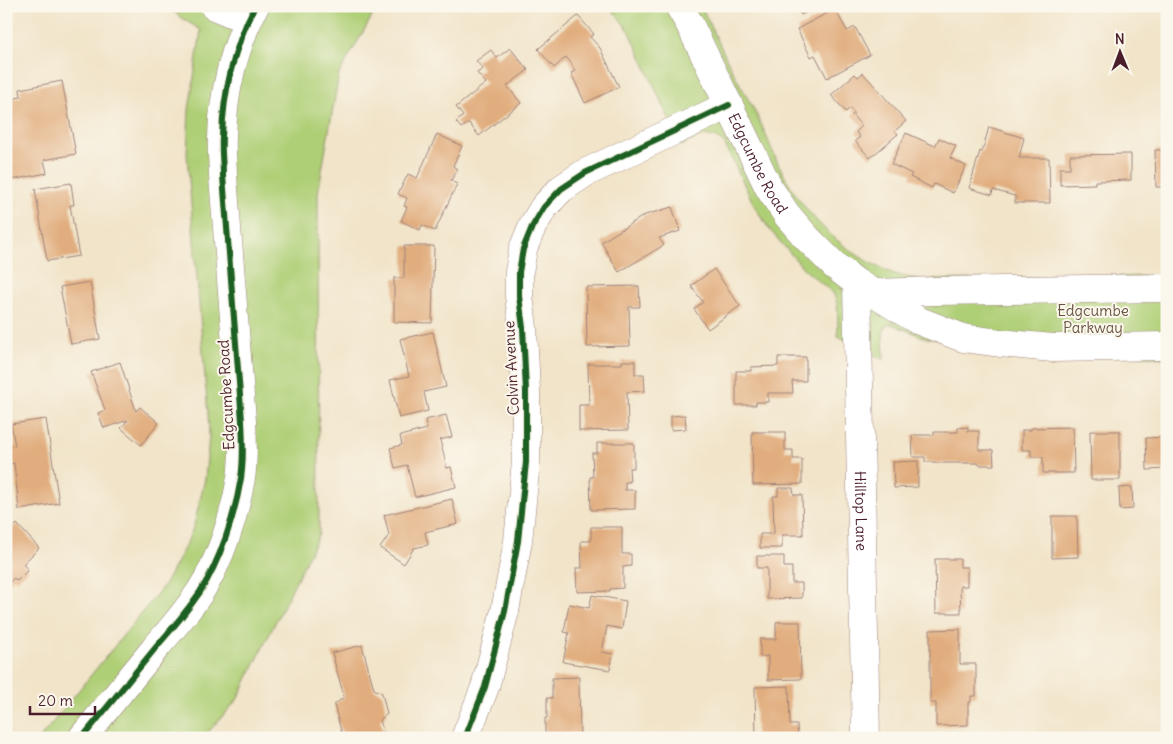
<svg xmlns="http://www.w3.org/2000/svg" width="1173" height="744" font-family="Delius,sans-serif">
  <rect width="100%" height="100%" fill="#fbf7ec"/>
  <filter id="ink" filterUnits="userSpaceOnUse"><feTurbulence type="fractalNoise" baseFrequency=".02" numOctaves="2"/><feDisplacementMap in="SourceGraphic" scale="10" xChannelSelector="R" yChannelSelector="G"/><feConvolveMatrix kernelMatrix="1 2 1 2 8 2 1 2 1" color-interpolation-filters="sRGB"/></filter>
  <filter id="wash" filterUnits="userSpaceOnUse"><feTurbulence type="fractalNoise" baseFrequency=".0096" numOctaves="4" result="noise"/><feDisplacementMap in="SourceGraphic" scale="20" xChannelSelector="R" yChannelSelector="G"/><feGaussianBlur stdDeviation="1.12" result="paint"/><feColorMatrix in="noise" values="0 0 0 0 0 0 0 0 0 0 0 0 0 0 0 0 0 1.4 0 .05"/><feComposite in="paint" operator="in"/></filter>
  <g filter="url(#wash)">
    <rect width="100%" height="100%" fill="#f1e4c9"/>
    <!-- green -->
    <path fill="#afcf76" stroke="#7c7750" d="M168,6H378L339,74L318,193L319,534L237,700L203,738H40L165,584L187,543L194,525L205,479L209,436L208,415L187,154L189,110L201,30L180,17Z
      M609,6H701C712,28 722,50 733,72C743,90 753,107 762,126C769,142 775,159 784,175C807,218 846,255 892,273C902,277 914,278 926,280L1167,276V358L926,338L891,324L887,325L883,332L884,360L838,336C837,323 840,304 833,293L804,269L769,229L755,207L724,143C707,130 698,138 681,146L630,32Z"/>
    <g id="blocks">
      <!-- building -->
      <path fill="#e1ad7e" d="M796,6H818L801,15Z
        M835,9L847,31L855,27L870,55L827,78L815,55L811,57L797,29Z
        M578,16L594,34L590,37L600,48L619,87L585,103L571,73L575,71L571,63L566,57L554,68L538,49Z
        M510,48L528,70L507,86L521,103L479,136L469,123L461,128L456,122L463,116L456,107L486,83L477,73L483,69L476,61L491,50L497,58Z
        M863,73L906,121L895,131L898,134L870,158L855,141L860,137L856,132L862,126L852,115L854,113L850,108L846,112L831,95L855,74L858,77Z
        M62,81L76,154L44,160L47,173L6,181V107L11,106L10,99L21,97L20,89Z
        M989,127L1024,138L1019,158H1049L1050,203H1015V196L993,190L992,195L969,188L980,151L982,152Z
        M906,133L935,146L939,138L956,146L950,158L966,166L953,193L934,184L932,188L910,177L912,174L891,164Z
        M437,134L462,146L453,166L457,169L451,181L457,184L435,231L422,225L420,230L401,221L407,207L404,206L407,198L398,194L408,174L417,178Z
        M1155,150H1167V187H1156Z
        M1131,154V180L1095,181V184L1060,185V168H1070V155Z
        M71,183L74,205H70L79,256L47,261L35,189Z
        M672,207L680,231L659,238L664,245L619,272L601,242L645,215Z
        M404,246H434L432,323L394,322V278H404Z
        M714,269L740,306L708,329L694,309L703,302L691,286Z
        M90,282L100,339L71,344L60,287Z
        M639,286L640,307H629L630,346L587,347L586,287Z
        M433,332L446,387L424,392L428,411L399,418L390,380L409,376L400,339Z
        M778,357H806V381H792L793,393H768V402H756V405H736V371H751V367L778,366Z
        M622,361H635V374H644L645,391L627,392L628,430L579,431V405H589L588,364H622Z
        M120,362L136,411L140,407L159,423L141,445L121,428L128,420L104,428L98,413L105,410L91,372Z
        M446,415L452,437L440,440L447,468L451,467L456,487L415,497L407,465L395,468L390,448L402,445L400,436L427,429L425,420Z
        M685,415L686,429L671,430V416Z
        M46,419L59,503L19,510L14,463L10,464L7,447L15,446L11,424Z
        M968,427V431H979V450H993L994,465H979L978,463H935V462H925V457H913L912,435H934V432H958V428Z
        M1073,427L1074,473H1043V457H1031V450H1022V430H1031V428Z
        M1090,431H1120V480H1091Z
        M752,432H785V450H793V459H802V484L753,485Z
        M1167,437V469L1147,470L1146,438Z
        M597,443H634V468H629L630,482H625V490H635V509L591,510L590,477H593L592,453H597Z
        M918,461V487L894,488L893,462Z
        M1132,487L1133,509L1120,510L1119,488Z
        M778,488H793L794,495H802L803,535H782V548H760V534H774L773,496H778Z
        M452,499L458,524L425,532L428,545L414,548L404,564L380,548L389,535L384,515Z
        M1052,516H1077L1078,557L1052,558Z
        M17,524L39,548L23,564L28,570L17,581L14,578L6,585V534Z
        M591,527H622V554H631V566L623,567V588L610,589V591L577,592L576,568H582L581,541H591Z
        M757,556H784V567H792V583H802V598L767,599V568H757Z
        M935,559H960V567H967V586H960L961,613H936Z
        M592,595L626,601L622,629L607,626L602,652L613,654L610,670L563,662L569,633L564,632L569,604L589,608Z
        M776,622H800L801,679L768,680V656L760,657V639H776Z
        M960,629V664H976V696H971V702H968V725L936,726V703H930V630Z
        M362,645L374,689L382,693L387,714L380,720L385,738H343L334,705L344,697L332,653Z
        M579,677L580,738H545V718H547V698H552V678Z
        M789,686L790,725H797L798,738H756L755,687Z"/>
    </g>
  </g>
  <g filter="url(#ink)">
    <use href="#blocks" fill-opacity="0" stroke="#9e827a" stroke-width="1"/>
    <g fill="none" stroke-linecap="round" stroke-linejoin="round">
      <!-- minor casing -->
      <g stroke="#9e827a" stroke-width="29">
        <g id="minor">
          <path d="M214,6L248,20"/>
          <path id="s1" d="M679,6L689,23L769,188L787,215L807,238L835,266L857,283L917,320L963,338L1000,343L1053,348L1167,346"/>
          <path id="s2" d="M857,283L866,738"/>
          <path d="M874,293L936,291L1167,288"/>
          <path d="M82,738C107,707 132,677 157,646C172,629 187,611 200,592C220,561 235,515 241,478C244,459 243,439 242,421L223,176C223,163 221,150 222,137C223,93 234,46 255,6"/>
          <path d="M465,738L485,687L505,611L518,541L526,462V391L523,328L519,296V272L523,249L532,227L544,207L561,189L585,173L729,105"/>
        </g>
      </g>
      <!-- minor -->
      <use href="#minor" stroke="#fff" stroke-width="28"/>
      <!-- cycleway casing -->
      <g stroke="#fbf7ec" stroke-width="9">
        <path id="cycleway" d="M82,738C107,707 132,677 157,646C172,629 187,611 200,592C220,561 235,515 241,478C244,459 243,439 242,421L223,176C223,163 221,150 222,137C223,93 234,46 255,6
          M465,738L485,687L505,611L518,541L526,462V391L523,328L519,296V272L523,249L532,227L544,207L561,189L585,173L729,105"/>
      </g>
      <!-- cycleway -->
      <use href="#cycleway" stroke="#1b5e20" stroke-width="6"/>
    </g>
  </g>
  <g text-anchor="middle" dominant-baseline="central" stroke-width="4" stroke-linejoin="round" paint-order="stroke">
    <!-- street labels -->
    <g font-size="15" fill="#4a1f2b" stroke="#fbf7ec">
      <text stroke="none"><textPath href="#s1" startOffset="176">Edgcumbe Road</textPath></text>
      <text transform="translate(511 368) rotate(-93)">Colvin Avenue</text>
      <text transform="translate(226 395) rotate(-93)">Edgcumbe Road</text>
      <text stroke="none"><textPath href="#s2" startOffset="228">Hilltop Lane</textPath></text>
    </g>
    <!-- park labels -->
    <g font-size="15" fill="#685442" stroke="#fbf7ec">
      <text x="1093" y="310">Edgcumbe<tspan x="1093" dy="17">Parkway</tspan></text>
    </g>
  </g>
  <!-- margin -->
  <rect width="1173" height="744" fill="none" stroke="#fbf7ec" stroke-width="25"/>
  <!-- north arrow -->
  <g transform="translate(1120 52) rotate(359)" stroke="#fbf7ec" stroke-width="4" paint-order="stroke">
  <path d="M0-4L9 19L0 12L-9 19Z" fill="#4a1f2b"/>
  <text y="-8" font-size="14" font-weight="bold" text-anchor="middle" fill="#4a1f2b">N</text>
  </g>
  <!-- scale -->
  <path d="M30 706v8h65v-8" fill="none" stroke="#4a1f2b" stroke-width="2.5"/>
  <text x="38" y="706" font-size="15" fill="#4a1f2b" stroke="#fbf7ec" stroke-width="4" paint-order="stroke">20 m</text>
</svg>
